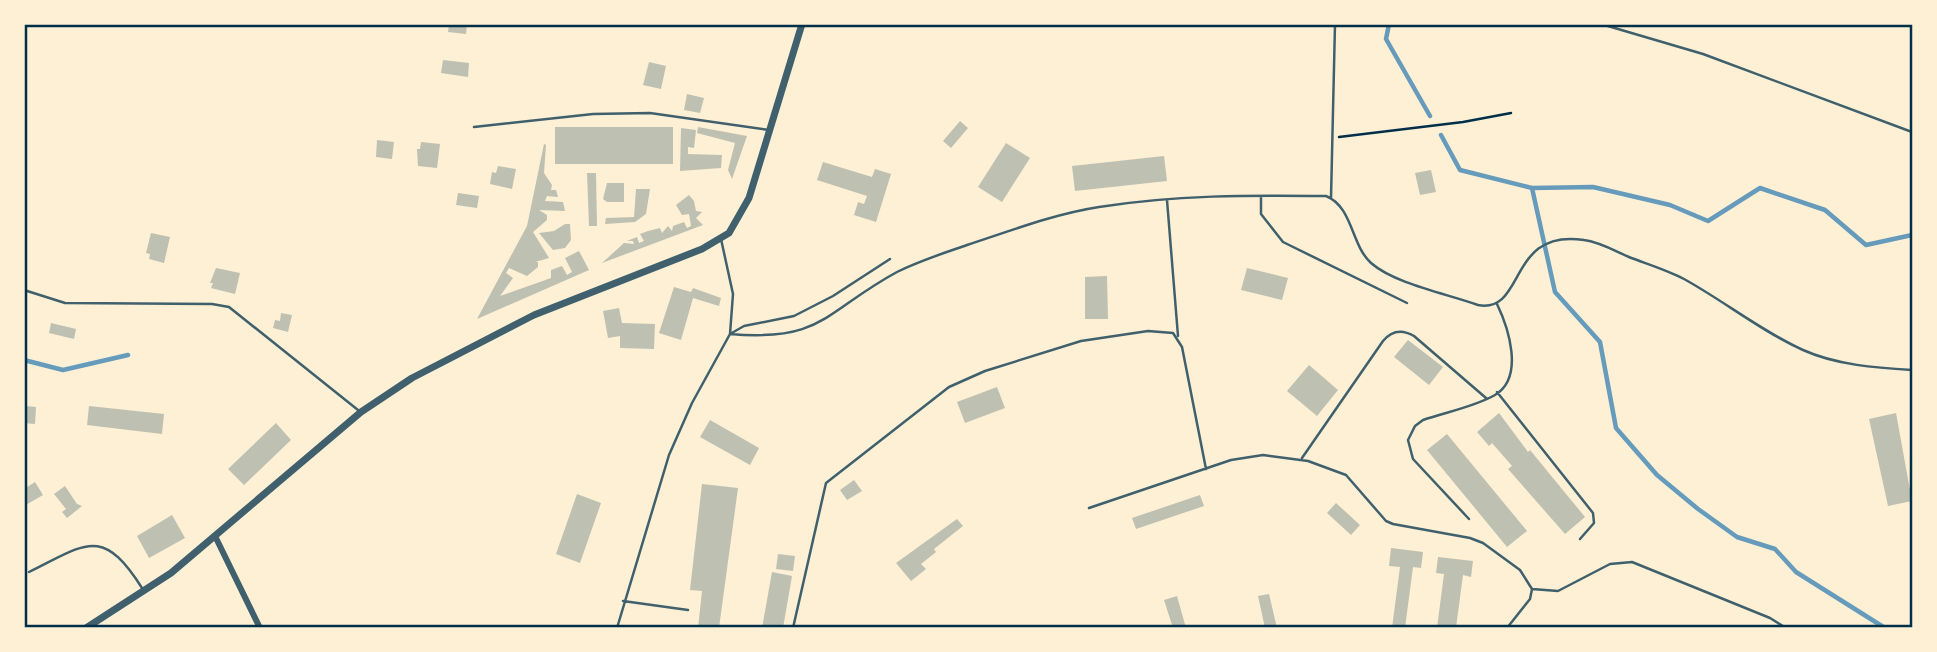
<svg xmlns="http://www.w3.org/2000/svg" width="1937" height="652" font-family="'Varela Round',sans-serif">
  <rect width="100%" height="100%" fill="#fdf0d5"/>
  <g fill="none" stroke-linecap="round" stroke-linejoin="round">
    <!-- stream -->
    <path stroke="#669bbc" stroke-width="4.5" d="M1389,24L1386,39L1430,116
      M1441,135L1460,170L1532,188L1593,187L1670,205L1708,221L1760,188L1825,210L1866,245L1912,235
      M1532,188L1555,292L1600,342L1616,428L1657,475L1698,509L1737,537L1775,549L1796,572L1885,628
      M24,360L63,370L128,355"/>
  </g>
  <!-- building -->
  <path fill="#bec0b2" d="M449,24H467L466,34L448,32Z
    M443,60L469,63L468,77L441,73Z
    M649,62L666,66L661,89L643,85Z
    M687,94L704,98L700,113L684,110Z
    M960,121L968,128L951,148L943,141Z
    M555,127H673V164H555Z
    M698,127L747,136L732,179L728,170L735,143L697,133Z
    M681,128L696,130L694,148L688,147V154L722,155L721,168L680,171Z
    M377,140L394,142L392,159L376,157Z
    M421,142L440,144L437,168L418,166L417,149H420Z
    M1006,143L1030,158L1002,202L978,187Z
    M544,144L546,145L544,173L552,185L551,190H556L558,197L547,196L545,201L563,202L565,211L539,210L547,215V220L533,232L549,258L535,262H538V267L527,276L509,268L506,273L513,278L500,296L551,278V270L562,266L567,275L572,272L565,258L579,251L589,270L477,319L527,226Z
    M1164,156L1167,181L1075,191L1072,166Z
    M823,162L872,177L875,169L891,174L876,222L854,215L858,202L864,204L867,196L817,180Z
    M498,166L516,169L512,189L490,184L492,172L496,173Z
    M1431,170L1436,192L1420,195L1415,173Z
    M587,173H596L597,226H589Z
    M607,183H624V202H607L603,199Z
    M636,189H650L646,214L635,222L605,224L606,218L634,217Z
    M458,193L479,196L477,208L456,205Z
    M689,195L694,201L696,211L702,212L696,218L703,225L602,263L624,243L634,244L633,241H627L637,237L639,243L644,241L640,234L648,231L660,228L662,233L668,226L672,231L673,226L684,222L687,228L691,226L689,214L682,215L676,205Z
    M565,224H570L571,240L565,248L553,250L539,233L554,231Z
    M151,233L170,237L164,263L149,259L150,254L146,253Z
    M216,268L240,273L235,294L211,288L213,283H210Z
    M1247,268L1288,278L1282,300L1241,290Z
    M1107,276L1108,319H1085V277Z
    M674,287L691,292L693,288L721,298L719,306L693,298L681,340L659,333Z
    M619,308L622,323L655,324L654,349L620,348V336L608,338L603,311Z
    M281,313L292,315L288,332L273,328L275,320L280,321Z
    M51,323L76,329L74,339L49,333Z
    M1408,340L1443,367L1429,385L1394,357Z
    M1309,365L1338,390L1317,416L1287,391Z
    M997,387L1005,408L965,423L957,402Z
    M25,406L36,407L35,424L24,423Z
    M89,406L164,414L162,434L87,425Z
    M1499,413L1528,452L1530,450L1585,517L1565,534L1508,469L1512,466L1492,443L1489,446L1477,432Z
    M1896,413L1912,501L1888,506L1869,419Z
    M710,420L759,448L750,465L700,437Z
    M276,423L291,440L244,485L228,469Z
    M1447,434L1527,531L1507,547L1427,450Z
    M854,480L862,491L847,500L840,490Z
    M35,482L43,495L24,506V489Z
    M702,484L738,488L719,628H698L702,591L690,590Z
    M65,486L77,504L82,506L67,518L62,512L66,509L54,494Z
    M577,494L601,503L580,563L556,554Z
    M1200,495L1204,506L1136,529L1132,518Z
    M1336,503L1360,525L1351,535L1327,513Z
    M172,515L185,538L149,558L137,536Z
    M957,519L963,526L934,549L936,552L921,564L926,569L911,581L896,563Z
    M1391,548L1423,552L1421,568L1413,567L1405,628H1392L1400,567L1389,566Z
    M778,554L795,556L793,571L776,569Z
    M1438,557L1473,561L1471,577L1463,575L1456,628H1437L1444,574L1436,573Z
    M772,572L792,576L783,628H762Z
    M1269,594L1277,628H1265L1258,596Z
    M1177,596L1186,628H1173L1164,600Z"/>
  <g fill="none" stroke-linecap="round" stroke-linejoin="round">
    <!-- path -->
    <path stroke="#003049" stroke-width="2.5" d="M1339,137L1463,122L1511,113"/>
    <!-- service -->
    <path stroke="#3f606c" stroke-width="2.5" d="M1601,24L1703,54L1912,132
      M474,127L593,114L650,113L769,130
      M1261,196V214L1283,242L1407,303
      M1331,198L1335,24
      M1167,200L1178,336
      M721,239L733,294L730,334C823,342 825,311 897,272C919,261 944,253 967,245C1010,231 1054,214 1099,207C1174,195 1250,195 1326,196C1353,207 1351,245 1371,263C1395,284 1448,294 1478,305C1526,314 1507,228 1584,240C1600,242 1615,251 1629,257C1647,264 1667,270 1684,279C1724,301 1761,331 1803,350C1836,365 1877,368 1912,370
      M24,290L65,303L212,304L229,307L358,410
      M1497,392L1593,513L1594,523L1580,539
      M1302,458L1383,341C1392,330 1402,329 1414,336L1486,398
      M1089,508L1231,460L1263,455L1308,461L1346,475L1386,521L1393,524L1470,538L1483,543L1520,570L1532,589L1530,599L1507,628
      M1469,519L1413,459L1408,440L1415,426L1423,420C1446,412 1474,407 1495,395C1525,377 1508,327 1497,304
      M29,572C86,544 102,525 142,588
      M1532,589L1558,591L1610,564L1632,562L1770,618L1786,628
      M623,601L688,610
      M617,628L669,455L692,403L730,334L744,326L794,316L833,296L890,259
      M793,628L826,483L949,387L985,371L1081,341L1148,331L1173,333L1182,347L1206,469"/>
    <!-- minor -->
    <path stroke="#3f606c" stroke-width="6" d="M215,536L260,628"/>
    <!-- tertiary -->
    <path stroke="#3f606c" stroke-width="7" d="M86,628L171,573L361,412L412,378L534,315L702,249L729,233L749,198L802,24"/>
  </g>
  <!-- border -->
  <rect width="1937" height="652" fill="none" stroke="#fdf0d5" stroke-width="52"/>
  <rect x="26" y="26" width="1885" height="600" fill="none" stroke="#003049" stroke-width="2.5"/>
</svg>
